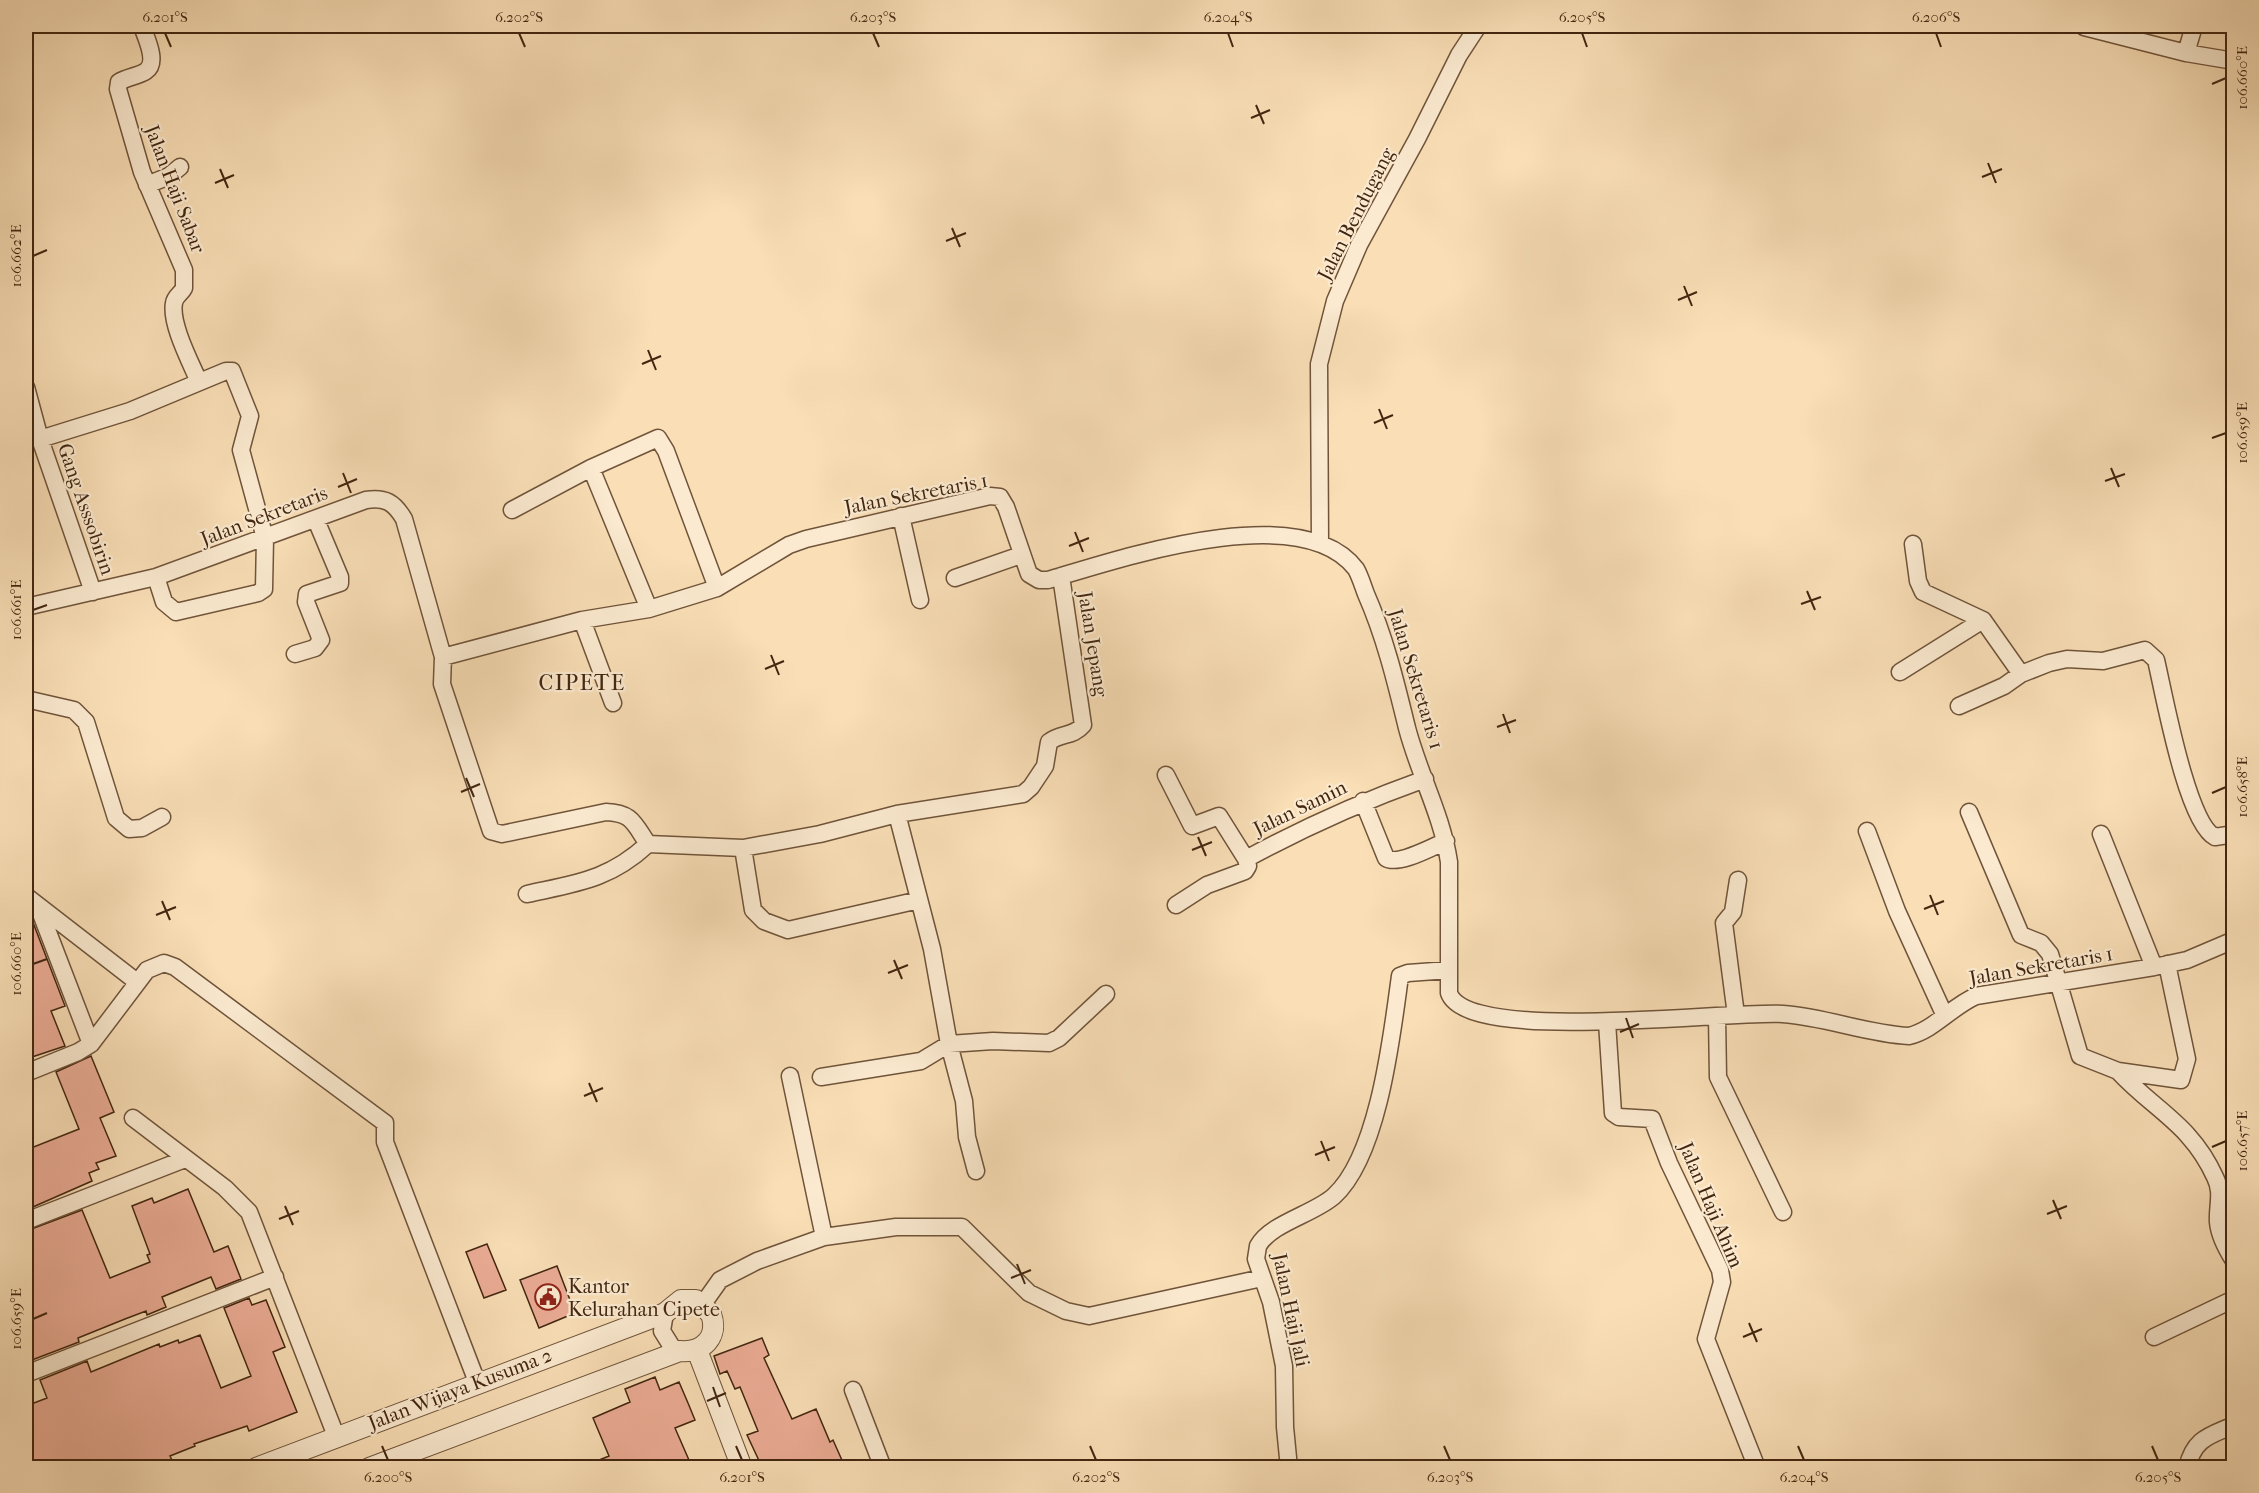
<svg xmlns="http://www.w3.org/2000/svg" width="2259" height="1493" font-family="'IM FELL French Canon',serif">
  <rect width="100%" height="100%" fill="#f9deb6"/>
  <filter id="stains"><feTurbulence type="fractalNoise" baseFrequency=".00333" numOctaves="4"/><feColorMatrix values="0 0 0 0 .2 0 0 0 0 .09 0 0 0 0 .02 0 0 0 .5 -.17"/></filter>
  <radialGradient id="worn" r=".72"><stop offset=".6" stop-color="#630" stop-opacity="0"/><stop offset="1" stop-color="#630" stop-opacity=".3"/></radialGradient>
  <!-- building -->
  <path fill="#ebac95" stroke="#422610" stroke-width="1.5" d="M26,909L29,912L65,1006L51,1011L65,1046L29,1058L26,1048Z
    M91,1056L114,1112L100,1118L116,1156L96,1163L99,1169L89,1173L92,1181L26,1210V1150L79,1129L56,1072Z
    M188,1189L214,1252L228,1246L241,1279L216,1289L211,1277L162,1297L166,1307L147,1315L146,1311L125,1319L78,1338L79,1342L32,1360L30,1355L26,1357V1231L82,1210L110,1278L150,1262L147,1255L150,1254L132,1206L152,1198L154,1203Z
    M487,1244L506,1290L484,1298L466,1252Z
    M557,1266L575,1313L539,1328L520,1280Z
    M249,1298L252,1305L266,1300L285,1347L273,1352L297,1412L249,1431L247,1426L194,1444L195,1446L170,1456L175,1467H26V1406L47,1398L40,1380L87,1361L91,1372L159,1344L160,1347L178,1340L179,1343L200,1335L221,1388L251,1376L224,1308Z
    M762,1338L769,1355L764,1358L792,1419L816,1409L830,1442L833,1440L845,1467H807L804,1461L789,1467H762L747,1435L758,1431L740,1387L735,1389L727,1371L720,1374L714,1356Z
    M655,1377L660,1390L679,1382L688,1403L695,1420L675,1428L692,1467H582L609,1456L593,1418L630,1402L625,1389Z"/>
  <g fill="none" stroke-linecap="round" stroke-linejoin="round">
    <!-- minor casing -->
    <g stroke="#70543a" stroke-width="19">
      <path id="minor" d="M142,26C145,36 159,62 146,71C139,76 127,77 119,82L118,89L142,172L184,270V288C181,294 175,296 174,303C170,324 191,363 199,382
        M2084,27L2186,53L2194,26
        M2186,53L2234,61
        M147,185L169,176L180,167
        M26,387L40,439L93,592
        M40,439L130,411L226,371H232L250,416L241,450L265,538L264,589L258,593L176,612L164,602L156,577
        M591,468L649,609
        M512,510L591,468L658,438L666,451L717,588
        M901,516L920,600
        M1320,543L1319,364L1335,301L1359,245L1417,139L1459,55L1478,26
        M1913,544L1918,581L1923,592L1983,620
        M955,578L1021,555
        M26,607L156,577L366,500C385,497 394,502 404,519L443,657L442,684L491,831L502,834L606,812C633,813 634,824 648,844
        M582,620L613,703
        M295,654L315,648L321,640L306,602L307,594L340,583V577L316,520
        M443,657L582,620L649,609L717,588L789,545L806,539L990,496L1000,497L1006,507L1029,574L1039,580H1048C1119,559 1301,497 1356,569C1360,576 1363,586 1366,594C1385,637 1396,683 1407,728C1419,774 1442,815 1449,862V993C1467,1045 1730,1010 1783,1014C1826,1017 1867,1034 1909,1036C1934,1030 1951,1007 1976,996L2154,967L2187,960L2234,940
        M1900,672L1983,620L2021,674
        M26,699L74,710L86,722L116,818L129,829L142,828L162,817
        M1959,706L2004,686L2021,674L2049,663L2067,659L2103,661L2145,650L2156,660C2164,694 2187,823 2215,837L2234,834
        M1166,775L1192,826L1219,816L1246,859
        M1363,801L1386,858C1398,866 1432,847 1446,841
        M1969,812L2021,935L2041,943L2050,954L2080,1056L2118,1071L2181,1080L2187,1059L2167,964
        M897,814L932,949L949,1044L964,1101L967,1137L976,1171
        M1867,831L1897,911L1944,1014
        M2101,834L2154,967
        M743,848L753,910L764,921L788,930L919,900
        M527,894C577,883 609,880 648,844L743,848L820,834L897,814L1023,794L1031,787L1045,766L1049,742C1060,733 1073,737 1083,725L1061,576
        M26,896L137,982
        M1176,905L1207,885L1245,871L1248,866L1246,859C1305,827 1363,801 1425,779
        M38,906L91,1044
        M1736,1015L1724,923L1733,912L1738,880
        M1717,1016L1718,1077L1783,1212
        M1607,1022L1613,1113L1619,1117L1652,1119L1669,1163L1720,1270L1722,1282L1706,1339L1757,1468
        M2118,1071C2154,1110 2191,1124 2215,1177C2223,1193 2217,1205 2218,1222C2219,1235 2227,1250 2234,1261
        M26,1073L78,1052L91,1044L147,970L164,963L175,967L385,1123V1142L477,1382
        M821,1077L921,1061L949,1044L993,1041L1049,1043L1059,1038L1106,994
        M133,1118L225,1188L249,1212L336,1436
        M26,1221L185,1159
        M824,1237L896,1227H962L1029,1293L1066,1311L1089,1316L1262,1278
        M703,1304L720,1280L757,1261L824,1237L790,1076
        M665,1313L662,1331L672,1347L680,1351
        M2154,1337L2234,1299
        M26,1374L275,1277
        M853,1390L883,1468
        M1289,1468L1285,1427L1284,1366L1271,1302L1256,1259L1258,1246C1271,1223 1314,1214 1334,1196C1379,1155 1392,1034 1400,976L1408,973L1449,970
        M2187,1468C2194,1438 2209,1436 2234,1425"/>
    </g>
    <!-- tertiary casing -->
    <g stroke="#70543a" stroke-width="22">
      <path id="tertiary" d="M697,1350L742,1468
        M256,1468L665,1313L681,1300H696L711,1314C719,1337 703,1353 680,1351L369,1468"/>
    </g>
    <!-- minor -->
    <use href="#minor" stroke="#fbead0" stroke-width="16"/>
    <!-- tertiary -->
    <use href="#tertiary" stroke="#fbead0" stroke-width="20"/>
  </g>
  <!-- ticks -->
  <path fill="none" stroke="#422610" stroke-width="2" d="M165,33L171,47M519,33L525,47M873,33L879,47M1228,33L1233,47M1582,33L1587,47M1936,33L1941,47M2212,84L2226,78M1256,105L1264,124M1251,118L1270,110M1988,163L1996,183M220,169L228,188M1982,177L2002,169M215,183L234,175M952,228L960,247M946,241L966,233M33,256L47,250M1684,286L1692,306M1678,300L1697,292M648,350L656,370M642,364L661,356M1379,409L1387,429M1374,423L1393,415M2212,438L2226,433M2111,468L2119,487M343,473L351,493M2105,481L2125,474M338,487L357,479M1075,532L1083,552M1069,546L1089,538M1807,591L1815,610M1801,604L1821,597M33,610L47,605M771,655L779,675M765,669L784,661M1503,714L1510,733M1497,727L1516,720M466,778L474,797M461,792L480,784M2212,793L2226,787M1198,837L1206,856M1192,850L1212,842M1930,895L1938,915M162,901L170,920M1924,909L1944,901M156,915L176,907M894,960L902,979M33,964L47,959M888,973L908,965M1626,1018L1633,1038M1620,1032L1639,1024M589,1083L597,1102M584,1096L603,1088M1321,1141L1329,1161M2212,1147L2226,1141M1315,1155L1335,1147M2053,1200L2061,1219M285,1206L293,1225M2047,1214L2067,1206M279,1219L299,1211M1017,1264L1025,1284M1011,1278L1031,1270M33,1319L47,1313M1749,1323L1757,1342M1743,1337L1762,1329M713,1387L720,1407M707,1401L726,1393M382,1446L388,1460M736,1446L742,1460M1090,1446L1096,1460M1444,1446L1450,1460M1798,1446L1804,1460M2152,1446L2158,1460"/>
  <!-- icons -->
  <defs>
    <g id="civic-ring" transform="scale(1.35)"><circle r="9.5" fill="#fbead0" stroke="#8f2418" stroke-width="1.5"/><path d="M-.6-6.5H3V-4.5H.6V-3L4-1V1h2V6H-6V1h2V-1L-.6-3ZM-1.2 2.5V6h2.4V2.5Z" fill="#8f2418"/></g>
  </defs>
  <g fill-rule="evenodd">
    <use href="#civic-ring" x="548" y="1297"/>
  </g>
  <g text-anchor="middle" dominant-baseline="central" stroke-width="4.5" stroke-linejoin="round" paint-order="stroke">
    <!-- street labels -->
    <g font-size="20" fill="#422610" stroke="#fbead0">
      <text transform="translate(175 189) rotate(69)">Jalan Haji Sabar</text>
      <text transform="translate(1356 214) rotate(-63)">Jalan Bendugang</text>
      <text transform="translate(916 494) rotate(-11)">Jalan Sekretaris 1</text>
      <text transform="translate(86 509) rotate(71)">Gang Asssobirin</text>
      <text transform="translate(264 516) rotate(-21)">Jalan Sekretaris</text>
      <text transform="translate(1093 644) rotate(81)">Jalan Jepang</text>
      <text transform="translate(1416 679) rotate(73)">Jalan Sekretaris 1</text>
      <text transform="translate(1300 808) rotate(-26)">Jalan Samin</text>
      <text transform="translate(2041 966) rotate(-10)">Jalan Sekretaris 1</text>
      <text transform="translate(1711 1205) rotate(67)">Jalan Haji Ahim</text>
      <text transform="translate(1291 1310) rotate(78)">Jalan Haji Jali</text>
      <text transform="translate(460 1389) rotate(-21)">Jalan Wijaya Kusuma 2</text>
    </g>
    <!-- poi labels -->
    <g font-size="20" fill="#422610" stroke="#fbead0" text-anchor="start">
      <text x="568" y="1286">Kantor<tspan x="568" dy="23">Kelurahan Cipete</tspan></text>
    </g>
    <!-- quarter labels -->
    <g font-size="22" letter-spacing="1.5" fill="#422610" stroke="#fbead0">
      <text x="582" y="683">CIPETE</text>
    </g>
  </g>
  <!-- margin -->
  <rect width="2259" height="1493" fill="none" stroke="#f9deb6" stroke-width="66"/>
  <rect x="33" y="33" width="2193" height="1427" fill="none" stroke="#422610" stroke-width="2"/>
  <g font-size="15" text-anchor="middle" fill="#422610">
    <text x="165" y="22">6.201°S</text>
    <text x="519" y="22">6.202°S</text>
    <text x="873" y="22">6.203°S</text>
    <text x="1228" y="22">6.204°S</text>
    <text x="1582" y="22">6.205°S</text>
    <text x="1936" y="22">6.206°S</text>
    <text transform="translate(2242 78) rotate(-90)" y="5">106.660°E</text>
    <text transform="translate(16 256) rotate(-90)" y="5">106.662°E</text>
    <text transform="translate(2242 433) rotate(-90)" y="5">106.659°E</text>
    <text transform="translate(16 610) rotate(-90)" y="5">106.661°E</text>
    <text transform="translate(2242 787) rotate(-90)" y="5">106.658°E</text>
    <text transform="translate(16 964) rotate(-90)" y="5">106.660°E</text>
    <text transform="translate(2242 1141) rotate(-90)" y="5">106.657°E</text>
    <text transform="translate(16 1319) rotate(-90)" y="5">106.659°E</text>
    <text x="388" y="1482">6.200°S</text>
    <text x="742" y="1482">6.201°S</text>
    <text x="1096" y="1482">6.202°S</text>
    <text x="1450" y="1482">6.203°S</text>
    <text x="1804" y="1482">6.204°S</text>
    <text x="2158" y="1482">6.205°S</text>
  </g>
  <rect width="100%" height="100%" filter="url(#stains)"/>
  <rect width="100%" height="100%" fill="url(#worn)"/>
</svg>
